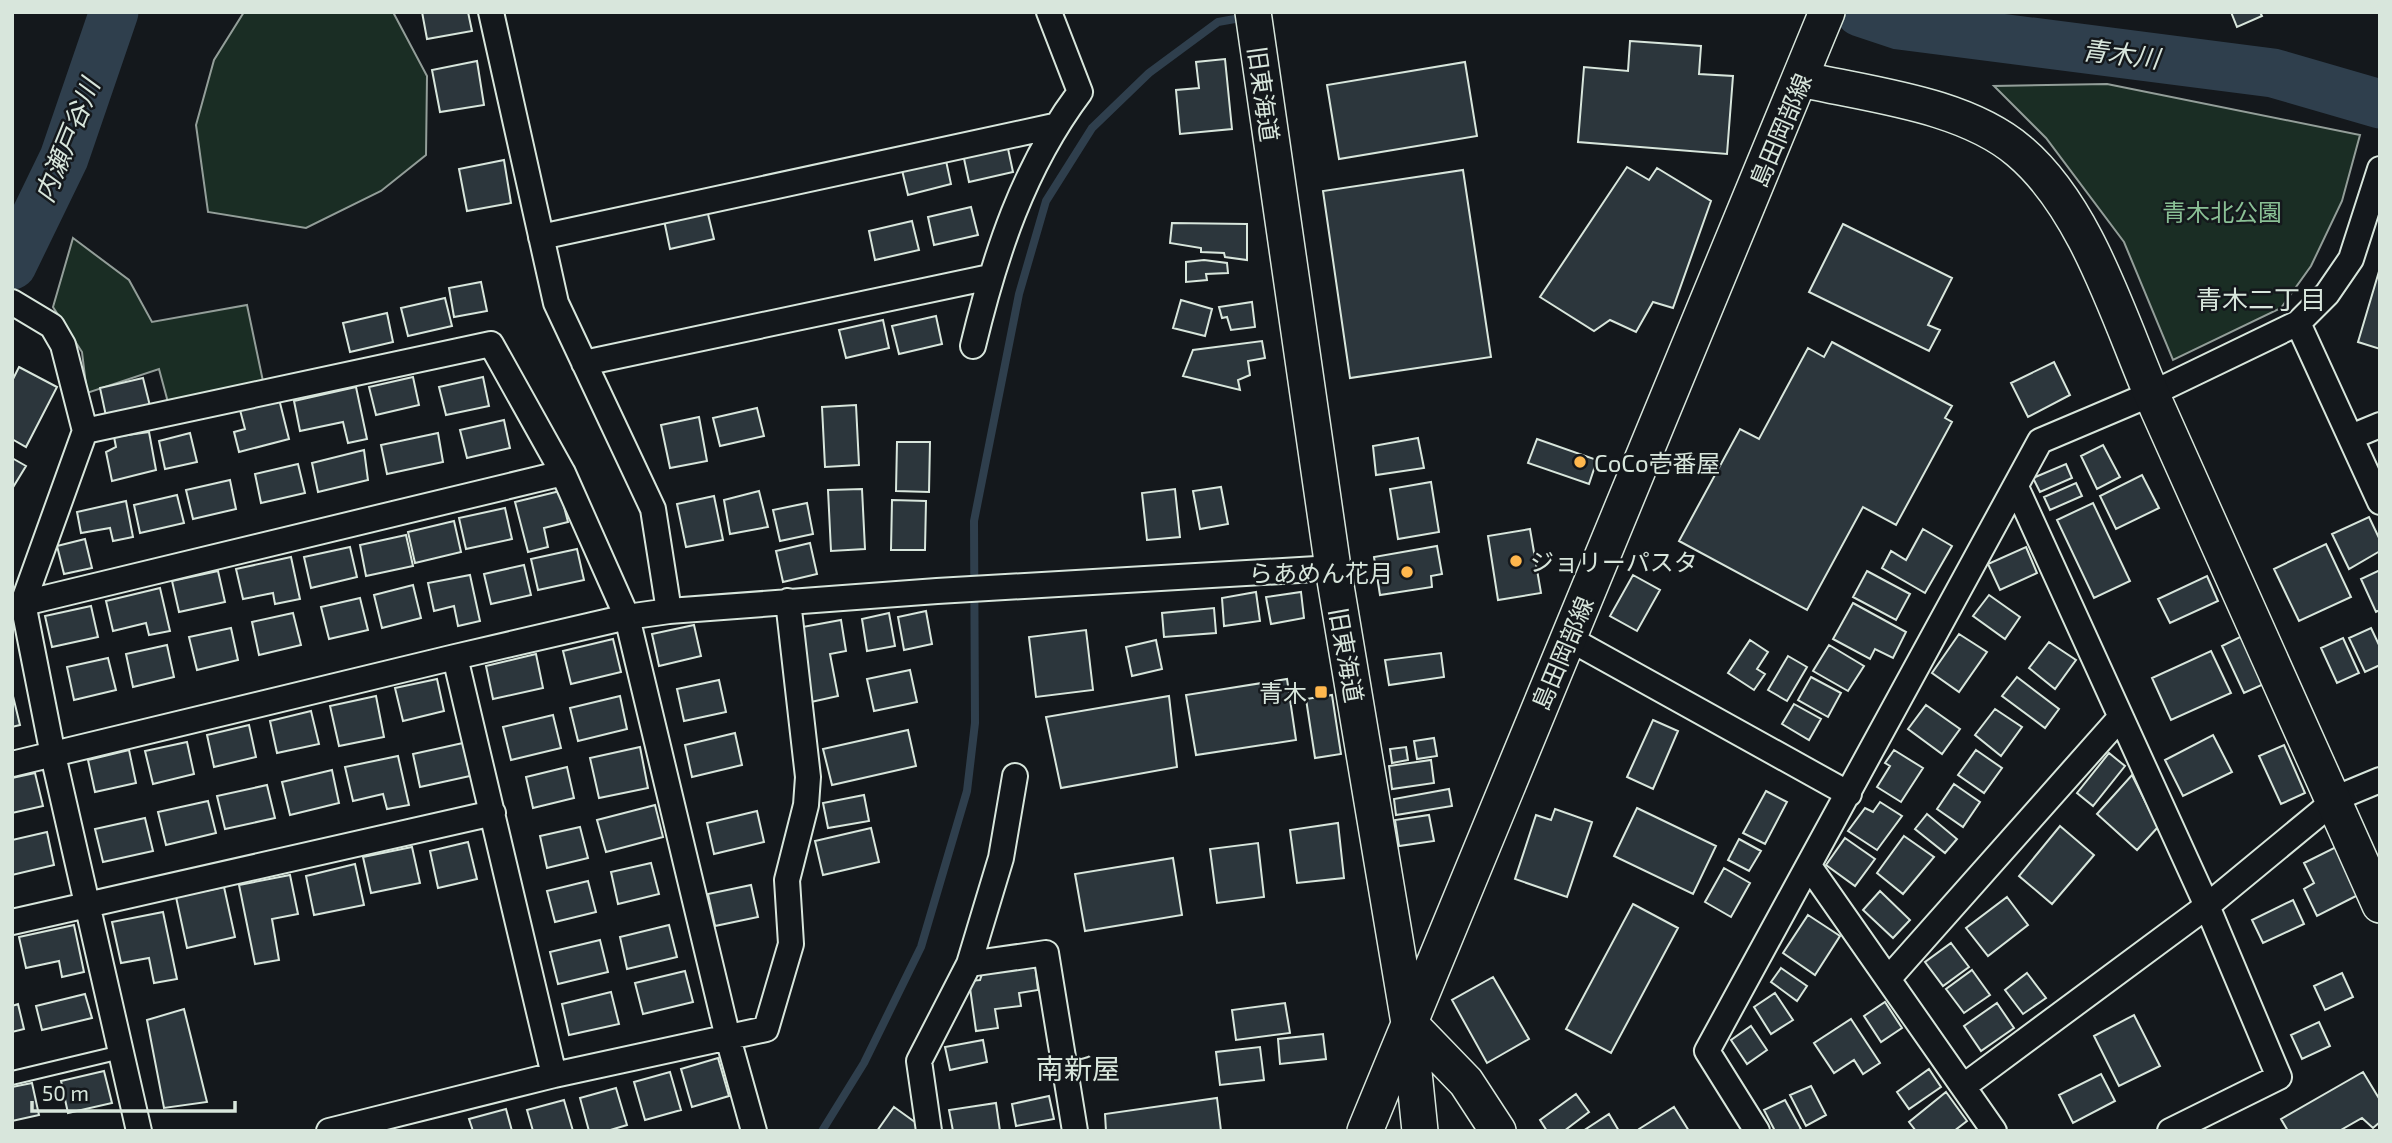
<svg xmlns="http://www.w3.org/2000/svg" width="2392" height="1143" font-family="'Exo 2','Noto Sans JP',sans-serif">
  <rect width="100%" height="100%" fill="#14181c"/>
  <!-- green -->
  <path fill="#1a2d24" stroke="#939e99" stroke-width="2" d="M244,12H393L427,76L426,155L381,191L306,228L208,212L196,125L214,60Z
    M2107,84L2360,135L2342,201L2311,266L2281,308L2173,360L2124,242L2046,138L1994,86Z
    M73,238L129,280L152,322L247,305L264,386L169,406L159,369L87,393L82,352L53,307Z"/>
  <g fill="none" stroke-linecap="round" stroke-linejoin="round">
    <!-- stream -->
    <path stroke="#2f3f4d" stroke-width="8" d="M822,1131L864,1063L921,947L967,791L975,723L974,521L1019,294L1046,201L1092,128L1149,73L1218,22L1246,17"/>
    <!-- river -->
    <path stroke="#2f3f4d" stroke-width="49" d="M1860,12L1899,25L2273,73L2380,104
      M12,265L64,158L114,12"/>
  </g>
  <!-- building -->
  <path fill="#2c363c" stroke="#d8e6dc" stroke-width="2" d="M422,12H468L472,31L427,39Z
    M2231,12H2260L2262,16L2237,27Z
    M1630,41L1701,46L1699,74L1733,76L1727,154L1578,142L1584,67L1628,71Z
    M1225,59L1232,129L1180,134L1176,90L1199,88L1196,62Z
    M477,61L484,105L440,112L432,70Z
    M1465,62L1477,136L1339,159L1327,85Z
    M1007,144L1013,172L969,182L963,154Z
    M945,156L951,184L908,195L901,166Z
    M504,160L511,203L467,211L459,169Z
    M1627,167L1649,180L1657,168L1711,201L1673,308L1653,302L1636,332L1610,320L1594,331L1540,297Z
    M1463,170L1491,357L1350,378L1323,191Z
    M971,207L978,235L934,245L928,217Z
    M707,210L714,239L670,249L664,220Z
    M912,221L919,250L875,260L869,231Z
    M1172,223L1247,224V260L1225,257L1224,253L1201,252V248L1170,243Z
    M1843,224L1952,278L1928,325L1940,330L1929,351L1809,292Z
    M1204,260L1227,263L1228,273L1206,274L1207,280L1186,282V262Z
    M2380,268V349L2358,342Z
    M481,282L487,311L454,317L449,288Z
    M445,298L452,326L408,336L401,308Z
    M1181,300L1212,309L1205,336L1173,328Z
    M1252,302L1255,327L1231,330L1227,317L1222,318L1219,307Z
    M387,313L393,342L350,352L343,323Z
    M936,316L942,344L899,354L892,326Z
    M883,320L889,348L846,358L839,330Z
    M1262,341L1265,358L1248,361L1250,375L1238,380L1240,390L1183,376L1193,350Z
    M1832,342L1952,406L1945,418L1952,422L1896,525L1863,507L1807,610L1679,541L1740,429L1759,439L1808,348L1824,357Z
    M2054,362L2070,395L2028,417L2011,383Z
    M19,367L57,387L26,447L12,439V381Z
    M413,377L419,405L376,415L369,387Z
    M483,377L489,406L446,415L439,387Z
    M143,378L150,406L106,416L100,388Z
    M356,387L367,439L348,443L343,422L300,431L294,401Z
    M279,399L289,439L239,452L234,432L245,429L240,410Z
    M856,405L859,465L825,467L822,407Z
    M757,408L764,436L720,446L713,418Z
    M699,417L707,461L670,468L661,425Z
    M504,420L510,448L467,458L460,430Z
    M149,432L156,470L112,481L106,452L116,447L114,437Z
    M190,433L197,462L165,469L159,441Z
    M438,433L443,462L387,474L381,445Z
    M1418,438L1424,468L1376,475L1373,446Z
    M1537,439L1597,460L1589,484L1528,463Z
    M897,442H930L929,492L896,491Z
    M2103,445L2120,477L2097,489L2081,456Z
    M364,450L368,480L318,492L312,463Z
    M12,458L26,466L12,489Z
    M298,464L305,493L261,503L255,474Z
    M2066,464L2072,478L2040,492L2033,478Z
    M2142,475L2159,508L2116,529L2100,496Z
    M230,480L236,509L193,519L186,490Z
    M1431,482L1439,532L1398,539L1390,489Z
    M2076,483L2082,496L2050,510L2044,497Z
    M1221,487L1228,524L1200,529L1193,491Z
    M862,489L865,549L831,551L828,490Z
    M1175,489L1180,537L1147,540L1142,493Z
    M560,491L568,522L544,528L548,547L528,552L515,502Z
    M759,491L768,527L730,534L724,500Z
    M177,495L184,523L140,533L134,505Z
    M714,496L723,540L686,547L677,504Z
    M892,500L926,501L925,550H891Z
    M126,501L133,537L113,541L110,528L81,533L77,512Z
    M807,503L813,534L780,541L773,510Z
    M2093,503L2130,581L2094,598L2057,520Z
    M505,508L512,539L466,549L459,518Z
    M2369,517L2380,540V551L2349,569L2332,534Z
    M454,521L461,552L415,563L408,532Z
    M1530,529L1541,593L1498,600L1488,536Z
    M1923,529L1952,546L1925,593L1882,568L1891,551L1906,560Z
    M406,535L413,566L366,576L360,545Z
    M85,539L92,568L64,574L57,546Z
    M810,543L817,574L783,582L776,551Z
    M2326,544L2351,597L2299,621L2274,569Z
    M1437,546L1442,574L1431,576L1432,587L1380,595L1374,557Z
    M350,547L357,577L311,588L304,557Z
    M2026,547L2037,573L2000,590L1988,564Z
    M577,549L584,580L538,590L531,559Z
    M291,557L300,599L275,604L273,593L243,599L236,569Z
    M524,565L531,595L491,604L484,574Z
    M2380,570V610L2376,612L2361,579Z
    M218,571L225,602L179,612L172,581Z
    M1867,571L1910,594L1896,620L1853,597Z
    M470,575L480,621L458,626L454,606L434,611L428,583Z
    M1633,575L1660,590L1637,631L1610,616Z
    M2207,576L2218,601L2170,623L2158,599Z
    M413,585L421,618L382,628L374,595Z
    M160,588L170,631L149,635L146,623L113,631L106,601Z
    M1256,592L1260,621L1224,626L1222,598Z
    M1301,592L1304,618L1271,624L1266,597Z
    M1989,595L2020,617L2005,639L1973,616Z
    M360,598L368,630L329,639L321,607Z
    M1853,603L1906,632L1893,658L1875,649L1870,659L1833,639Z
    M91,606L98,637L52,647L45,616Z
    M1214,608L1216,633L1164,637L1162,613Z
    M926,611L932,644L904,650L898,617Z
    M293,613L301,645L259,655L252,622Z
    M889,613L895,646L867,651L862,619Z
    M841,620L846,651L830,654L838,696L811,702L797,628Z
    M694,625L701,656L659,666L652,634Z
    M231,628L238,660L197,670L189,637Z
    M2371,628L2380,647V665L2365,672L2349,638Z
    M1086,630L1093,690L1036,697L1029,637Z
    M1959,634L1987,652L1959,692L1932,673Z
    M2244,635L2266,683L2244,693L2222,646Z
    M2343,638L2359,673L2337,683L2321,648Z
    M613,639L621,672L571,684L563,651Z
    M1156,640L1162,669L1132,676L1126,647Z
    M1750,640L1768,652L1757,669L1765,674L1754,690L1728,673Z
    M2049,642L2076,660L2055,689L2029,668Z
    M167,645L174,677L133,687L126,654Z
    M1829,645L1864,666L1848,691L1813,671Z
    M2211,651L2231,693L2171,720L2152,678Z
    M1441,653L1444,677L1389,685L1385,660Z
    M536,654L543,688L493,699L486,666Z
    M1788,656L1807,667L1787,701L1768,690Z
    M108,658L116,690L74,700L67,667Z
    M910,670L917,702L874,711L867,679Z
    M1811,677L1841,693L1828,717L1798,700Z
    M2017,677L2059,709L2045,728L2002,696Z
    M437,679L444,711L403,721L395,688Z
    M1287,679L1296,740L1196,755L1186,695Z
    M719,680L726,712L684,721L677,689Z
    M12,692L20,725L12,727Z
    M1332,695L1341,754L1315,758L1306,699Z
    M376,696L384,737L339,746L330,706Z
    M620,696L627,729L578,741L570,708Z
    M1169,696L1177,767L1061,788L1046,717Z
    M1794,704L1821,719L1809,740L1782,724Z
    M1926,705L1960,729L1942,754L1908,729Z
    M1995,709L2022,727L2001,756L1975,735Z
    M311,711L319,744L277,753L270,721Z
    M553,715L561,748L511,760L503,727Z
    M1653,720L1678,731L1653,789L1627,777Z
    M249,725L256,757L214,767L207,735Z
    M908,730L916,766L832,785L823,749Z
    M735,733L742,765L692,777L685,745Z
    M2213,735L2232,772L2183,796L2165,760Z
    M1434,738L1437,756L1417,759L1414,741Z
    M187,742L194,774L153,784L145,751Z
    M463,743L470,776L420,787L413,754Z
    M2284,745L2305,793L2281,804L2259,756Z
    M640,747L648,788L599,798L590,758Z
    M1406,747L1408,760L1392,763L1390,749Z
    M129,750L136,783L95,792L88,760Z
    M1894,750L1923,768L1901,802L1877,787L1890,766L1885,763Z
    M1976,750L2002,768L1984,793L1958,775Z
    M2109,753L2125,766L2093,806L2077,793Z
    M398,756L409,805L387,809L383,794L353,801L345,767Z
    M1431,760L1434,783L1392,789L1389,766Z
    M567,767L574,798L533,808L526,777Z
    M332,770L339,803L290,815L282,782Z
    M35,773L43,806L12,813V778Z
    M2132,775L2158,827L2137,850L2097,814Z
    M1954,784L1980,802L1963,827L1937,809Z
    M267,785L275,818L225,829L217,796Z
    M1449,789L1452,806L1396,815L1394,799Z
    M1766,791L1787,802L1765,844L1743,833Z
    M864,795L869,821L828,828L823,803Z
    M208,801L216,833L166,845L158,812Z
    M1880,802L1902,816L1877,850L1848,831L1865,808L1873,812Z
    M655,805L663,837L606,852L597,820Z
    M1637,808L1716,846L1693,894L1614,856Z
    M1555,809L1592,822L1567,897L1515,879L1536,815L1551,820Z
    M757,811L764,842L714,854L707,823Z
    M1927,814L1957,839L1945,853L1915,829Z
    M1429,815L1434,841L1399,846L1395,820Z
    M145,818L153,851L103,862L95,829Z
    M1338,823L1344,878L1297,883L1290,830Z
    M2060,826L2094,855L2052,904L2019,876Z
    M580,827L588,858L547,868L540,836Z
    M871,828L879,862L823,875L815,841Z
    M47,832L54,865L12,875V840Z
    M1904,836L1934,857L1903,894L1877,873Z
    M1845,838L1875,859L1855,886L1826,865Z
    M1739,839L1761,851L1749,871L1728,860Z
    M468,842L477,879L438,888L430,851Z
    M1258,843L1264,897L1217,903L1210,849Z
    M412,847L420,883L371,893L363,857Z
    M2336,847L2360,894L2317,916L2304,889L2314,883L2304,863Z
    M1173,858L1182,915L1085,931L1075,874Z
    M651,863L659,894L618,904L611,872Z
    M355,864L364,905L314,915L306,876Z
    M1724,868L1750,883L1731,917L1705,902Z
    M290,875L298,914L272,919L279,960L255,964L239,885Z
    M588,881L596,912L555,922L547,891Z
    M751,885L758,917L715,926L708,894Z
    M224,887L235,937L187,948L176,897Z
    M1880,891L1910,920L1893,938L1863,910Z
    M2007,897L2028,925L1988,956L1966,928Z
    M2293,900L2304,924L2263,943L2252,920Z
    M1633,904L1678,928L1611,1053L1566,1029Z
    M163,912L177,979L154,983L149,958L121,963L112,922Z
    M1808,915L1840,936L1815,975L1783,953Z
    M74,925L84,972L62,977L59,961L26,968L19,937Z
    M669,925L677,957L627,969L620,937Z
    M600,940L608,972L558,984L550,952Z
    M1951,943L1969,967L1943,986L1925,962Z
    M1035,964L1038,990L1019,993L1021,1006L995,1009L998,1028L976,1031L969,981L980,980L983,971Z
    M1781,968L1807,986L1797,1001L1771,982Z
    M1972,970L1990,995L1964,1013L1946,989Z
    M685,971L693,1002L643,1014L635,983Z
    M2027,973L2046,998L2023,1014L2005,990Z
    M2342,973L2353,997L2325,1010L2314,986Z
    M1493,977L1529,1039L1487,1063L1452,1000Z
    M611,992L619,1024L569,1035L562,1004Z
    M1775,993L1793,1020L1771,1034L1754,1007Z
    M85,994L92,1018L42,1030L36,1006Z
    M1885,1002L1902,1028L1881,1042L1864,1016Z
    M1285,1003L1290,1033L1236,1040L1232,1010Z
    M1997,1003L2014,1028L1981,1051L1964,1026Z
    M18,1004L24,1029L12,1032V1006Z
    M184,1009L207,1102L164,1108L147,1020Z
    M2134,1015L2160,1066L2119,1086L2094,1036Z
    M1851,1019L1880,1063L1863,1074L1854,1060L1834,1073L1814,1043Z
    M2319,1022L2330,1046L2302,1059L2291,1035Z
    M1751,1026L1767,1050L1747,1064L1731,1040Z
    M1323,1034L1326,1059L1280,1064L1278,1039Z
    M983,1040L987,1062L950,1070L945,1047Z
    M1260,1047L1264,1080L1220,1085L1216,1052Z
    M718,1058L729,1096L692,1107L681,1069Z
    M1929,1069L1941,1087L1909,1109L1897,1092Z
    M104,1071L112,1103L68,1113L61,1081Z
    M670,1072L681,1110L645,1120L634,1082Z
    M2363,1072L2380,1100V1122L2373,1128L2362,1118L2339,1131H2288L2281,1119Z
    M2101,1074L2115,1101L2073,1123L2059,1095Z
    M32,1083L39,1115L12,1121V1087Z
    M1811,1086L1826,1115L1806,1126L1790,1095Z
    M616,1088L627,1125L607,1131H589L580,1098Z
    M1946,1092L1967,1121L1954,1131H1916L1909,1122Z
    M1576,1094L1589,1112L1564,1131H1547L1540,1120Z
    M1049,1096L1054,1119L1016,1126L1012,1104Z
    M1217,1098L1221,1131H1106L1105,1114Z
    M564,1100L573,1131H533L527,1110Z
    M1785,1100L1801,1129L1797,1131H1775L1764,1110Z
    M996,1103L1000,1131H953L949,1110Z
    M894,1107L919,1125L915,1131H877Z
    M1674,1107L1689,1131H1640L1639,1129Z
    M506,1109L512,1131H473L469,1119Z
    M1609,1114L1619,1131H1583Z"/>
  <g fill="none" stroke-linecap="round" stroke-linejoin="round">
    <!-- lane casing -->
    <g stroke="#d8e6dc" stroke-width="16">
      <path id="lane" d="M12,1078L121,1052"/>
    </g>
    <!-- street casing -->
    <g stroke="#d8e6dc" stroke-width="28">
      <path id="street" d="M491,12L556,303L653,509L669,611
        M541,237L1054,126
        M12,302L52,326L63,345L85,431L23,603L53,755L139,1131
        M2298,323L2380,502
        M973,346C995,255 1023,168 1080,92L1049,12
        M584,363L990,277
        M85,431L491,344L563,473L627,617L728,1038L754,1131
        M2351,437L2380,425
        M2016,487L2207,906L2279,1077L2170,1131
        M12,606L563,473
        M1568,638L1849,794
        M455,657L554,1075
        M12,764L455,657L627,617L669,611L937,591L1333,568
        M1809,866L1994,1131
        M12,922L493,813
        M969,964L1046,953L1075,1131
        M1889,978L2119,719
        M1964,1086L2207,906L2339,797L2380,780
        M329,1131L554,1075L766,1029L791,944L787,880L806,805L808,777L788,601
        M929,1131L919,1061L969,964L1001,858L1015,776
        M1757,1131L1707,1051L2040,441L2151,394L2298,323L2327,294L2351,259L2380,169"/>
    </g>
    <!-- secondary casing -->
    <g stroke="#d8e6dc" stroke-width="38">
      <path id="secondary" d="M1253,12L1333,568L1409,1023L1420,1131
        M1801,79C1870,95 1964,104 2019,151C2089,210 2121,326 2158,409C2232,574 2306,740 2380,905
        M1409,1023L1466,1082L1498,1131
        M1365,1131L1827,12"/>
    </g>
    <!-- lane -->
    <use href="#lane" stroke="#14181c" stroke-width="12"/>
    <!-- street -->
    <use href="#street" stroke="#14181c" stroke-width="24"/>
    <!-- secondary -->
    <use href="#secondary" stroke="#14181c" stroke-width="35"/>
  </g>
  <!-- markers -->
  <g fill="#ffb74d" stroke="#14181c" stroke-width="2.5">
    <circle cx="1580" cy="462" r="7"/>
    <circle cx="1516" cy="561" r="7"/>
    <circle cx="1407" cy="572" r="7"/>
    <rect x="1314" y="685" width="14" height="14" rx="3.5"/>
  </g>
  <g text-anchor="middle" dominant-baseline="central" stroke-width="5" stroke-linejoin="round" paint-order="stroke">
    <!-- street labels -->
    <g font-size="24" fill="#d8e6dc" stroke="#14181c">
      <text transform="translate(1264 94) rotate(82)">旧東海道</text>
      <text transform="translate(1780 130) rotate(-67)">島田岡部線</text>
      <text transform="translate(1562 653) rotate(-67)">島田岡部線</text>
      <text transform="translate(1347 655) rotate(80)">旧東海道</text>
    </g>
    <!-- park labels -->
    <g font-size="24" fill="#8ac095" stroke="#14181c">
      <text x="2222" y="211">青木北公園</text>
    </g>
    <!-- poi labels -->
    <g font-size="24" fill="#d8e6dc" stroke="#14181c" text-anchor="start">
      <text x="1594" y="462">CoCo壱番屋</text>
      <text x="1530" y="561">ジョリーパスタ</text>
      <text x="1393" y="572" text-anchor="end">らあめん花月</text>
      <text x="1307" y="692" text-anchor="end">青木</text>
    </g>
    <!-- water labels -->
    <g font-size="26" font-style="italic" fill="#d8e6dc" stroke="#14181c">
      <text transform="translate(2121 53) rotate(7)">青木川</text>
      <text transform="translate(66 140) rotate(-68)">内瀬戸谷川</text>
    </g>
    <!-- neighbourhood labels -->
    <g font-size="26" fill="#d8e6dc" stroke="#14181c">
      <text x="2261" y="298">青木二丁目</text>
    </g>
    <!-- quarter labels -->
    <g font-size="28" fill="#d8e6dc" stroke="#14181c">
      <text x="1078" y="1068">南新屋</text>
    </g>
  </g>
  <!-- border -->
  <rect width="2392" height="1143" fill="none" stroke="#d8e6dc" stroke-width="28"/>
  <!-- scale -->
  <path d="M32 1101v10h203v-10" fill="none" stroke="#d8e6dc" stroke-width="3.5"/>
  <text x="42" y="1101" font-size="21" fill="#d8e6dc" stroke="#14181c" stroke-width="5" paint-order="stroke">50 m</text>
</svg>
